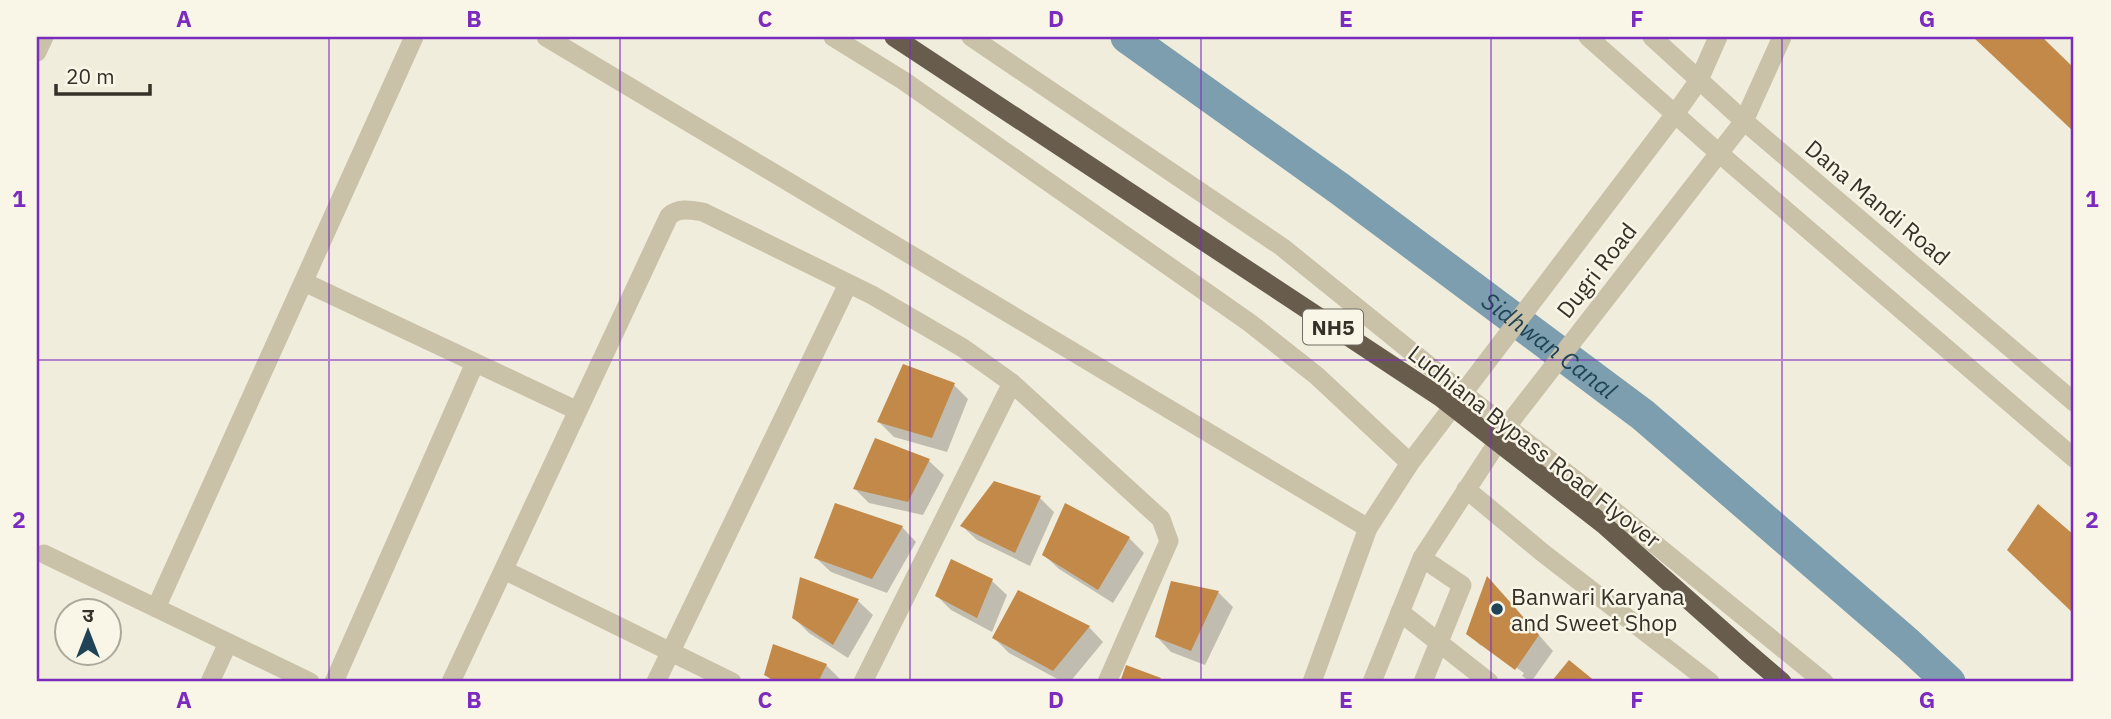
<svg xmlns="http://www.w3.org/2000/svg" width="2111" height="719" font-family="'IBM Plex Sans','Noto Sans Devanagari',sans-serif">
  <rect width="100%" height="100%" fill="#f1eddc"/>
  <!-- shadow -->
  <path fill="#0003" d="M1974,37H2045L2042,39L2074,70V131Z
    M954,385L968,399L947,452L894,437L879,422Z
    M876,441L929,461L944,475L923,515L869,503L855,489Z
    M1040,498L1054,512L1030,566L977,540L962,526Z
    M902,527L916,542L887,593L831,572L816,558Z
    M1129,538L1144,553L1113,603L1059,569L1044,555Z
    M802,580L858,601L873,615L848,658L809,633L794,618Z
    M992,581L1007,595L992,632L951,610L937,596Z
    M1172,583L1219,593L1233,607L1205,665L1171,652L1157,637Z
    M1502,593L1553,651L1531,682L1522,676L1524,673L1481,643V646L1468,633Z
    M1089,627L1103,642L1070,682H1063L1009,653L994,638Z
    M826,665L841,680L839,682H773L766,675Z"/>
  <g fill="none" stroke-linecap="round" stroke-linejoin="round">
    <!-- canal -->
    <path stroke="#7c9eae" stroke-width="33" id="s1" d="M1127,37L1340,189L1643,415L1908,644L1949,682"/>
  </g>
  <!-- building -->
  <path fill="#c28949" d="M1973,37H2042L2074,68V132Z
    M903,364L955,383L932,438L877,422Z
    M875,438L930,459L908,502L853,489Z
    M994,481L1041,496L1015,553L960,526Z
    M835,503L903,526L872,579L814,558Z
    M1065,503L1130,537L1098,590L1042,555Z
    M2038,504L2074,535V614L2007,550Z
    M951,559L993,579L977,618L935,596Z
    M1487,576L1539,635L1515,670L1466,634Z
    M800,577L859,599L833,645L792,618Z
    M1171,581L1219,591L1191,651L1155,637Z
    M1018,590L1090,626L1053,671L992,638Z
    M773,644L827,664L818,682H777L764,675Z
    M1569,660L1596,682H1551Z
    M1126,665L1161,678L1159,682H1120Z"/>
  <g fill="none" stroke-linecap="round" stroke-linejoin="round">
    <!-- minor -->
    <path stroke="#c9c1a8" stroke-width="19" d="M546,37L1368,528
      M37,52L44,37
      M304,282L578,411
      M44,554L310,682
      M1422,558L1462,585L1423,682
      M504,570L732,682
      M156,608L414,37
      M1400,612L1489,682
      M210,682L228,643
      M334,682L475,363
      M451,682L669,216C679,207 691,210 703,212L872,295L963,348L1012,383L1161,519L1169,541L1107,682
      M656,682L848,284
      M863,682L1012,383"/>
    <!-- tertiary -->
    <path stroke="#c9c1a8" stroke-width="19" d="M833,37L904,81L1250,323L1317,376L1410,463
      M971,37L1282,247L1464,394L1591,492L1824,682
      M1588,37L1720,154L2074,458
      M1652,37L1744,121L2074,402
      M1466,489L1543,553L1710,682
      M1312,682L1368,528L1410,463L1675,114L1699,80L1718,37
      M1372,682L1422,558L1514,417L1744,121L1782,37"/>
    <!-- trunk -->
    <path stroke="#685c4d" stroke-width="19" d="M1747,652L1782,682"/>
    <!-- trunk-bridge -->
    <path stroke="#685c4d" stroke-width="19" d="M894,37L1440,397L1603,524L1747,652"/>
  </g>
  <!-- grid -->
  <path fill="none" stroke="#7b2cbf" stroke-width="2" stroke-opacity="0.55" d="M329,37V682M620,37V682M910,37V682M1201,37V682M1491,37V682M1782,37V682M37,360H2074"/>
  <!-- markers -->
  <circle fill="#1f4357" stroke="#f9f6e8" stroke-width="2.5" cx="1497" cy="609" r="7"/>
  <g text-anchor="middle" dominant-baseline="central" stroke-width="5" stroke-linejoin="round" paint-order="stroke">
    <!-- shield labels -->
    <rect fill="#f9f6e8" stroke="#706c62" stroke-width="2" x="1303" y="309.5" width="60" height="35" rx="5"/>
    <g font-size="21" font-weight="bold" fill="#363128">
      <text x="1333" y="327">NH5</text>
    </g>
    <!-- street labels -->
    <g font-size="23" fill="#363128" stroke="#f9f6e8">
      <text transform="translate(1878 202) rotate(40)">Dana Mandi Road</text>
      <text transform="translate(1596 270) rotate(-52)">Dugri Road</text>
      <text transform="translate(1535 446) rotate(38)">Ludhiana Bypass Road Flyover</text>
    </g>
    <!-- poi labels -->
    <g font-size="23" fill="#363128" stroke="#f9f6e8" text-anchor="start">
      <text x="1511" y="596">Banwari Karyana<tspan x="1511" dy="26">and Sweet Shop</tspan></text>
    </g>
    <!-- water labels -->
    <g font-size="24" font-style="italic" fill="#1f4357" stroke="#f9f6e8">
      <text stroke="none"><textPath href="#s1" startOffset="523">Sidhwan Canal</textPath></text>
    </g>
  </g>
  <!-- border -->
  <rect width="2111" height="719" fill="none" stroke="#f9f6e8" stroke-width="77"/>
  <!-- north arrow -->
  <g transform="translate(88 632)"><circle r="33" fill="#f9f6e8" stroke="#aba79b" stroke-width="2"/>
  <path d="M0-5L12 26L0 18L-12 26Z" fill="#1f4357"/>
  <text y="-10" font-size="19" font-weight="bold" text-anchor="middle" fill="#363128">उ</text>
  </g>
  <!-- scale -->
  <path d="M56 84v10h94v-10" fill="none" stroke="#363128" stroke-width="3.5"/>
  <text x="66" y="84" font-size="21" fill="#363128" stroke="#f9f6e8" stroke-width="5" paint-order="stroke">20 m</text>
  <rect x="38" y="38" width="2034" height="642" fill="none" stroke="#7b2cbf" stroke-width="2.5"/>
  <g font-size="23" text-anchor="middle" font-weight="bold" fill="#7b2cbf">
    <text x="184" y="27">A</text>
    <text x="474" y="27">B</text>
    <text x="765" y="27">C</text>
    <text x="1056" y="27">D</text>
    <text x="1346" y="27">E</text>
    <text x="1637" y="27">F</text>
    <text x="1927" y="27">G</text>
    <text x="19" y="207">1</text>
    <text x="2092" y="207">1</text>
    <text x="19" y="528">2</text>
    <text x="2092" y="528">2</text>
    <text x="184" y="708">A</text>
    <text x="474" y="708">B</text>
    <text x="765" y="708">C</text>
    <text x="1056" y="708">D</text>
    <text x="1346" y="708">E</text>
    <text x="1637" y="708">F</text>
    <text x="1927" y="708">G</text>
  </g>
</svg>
